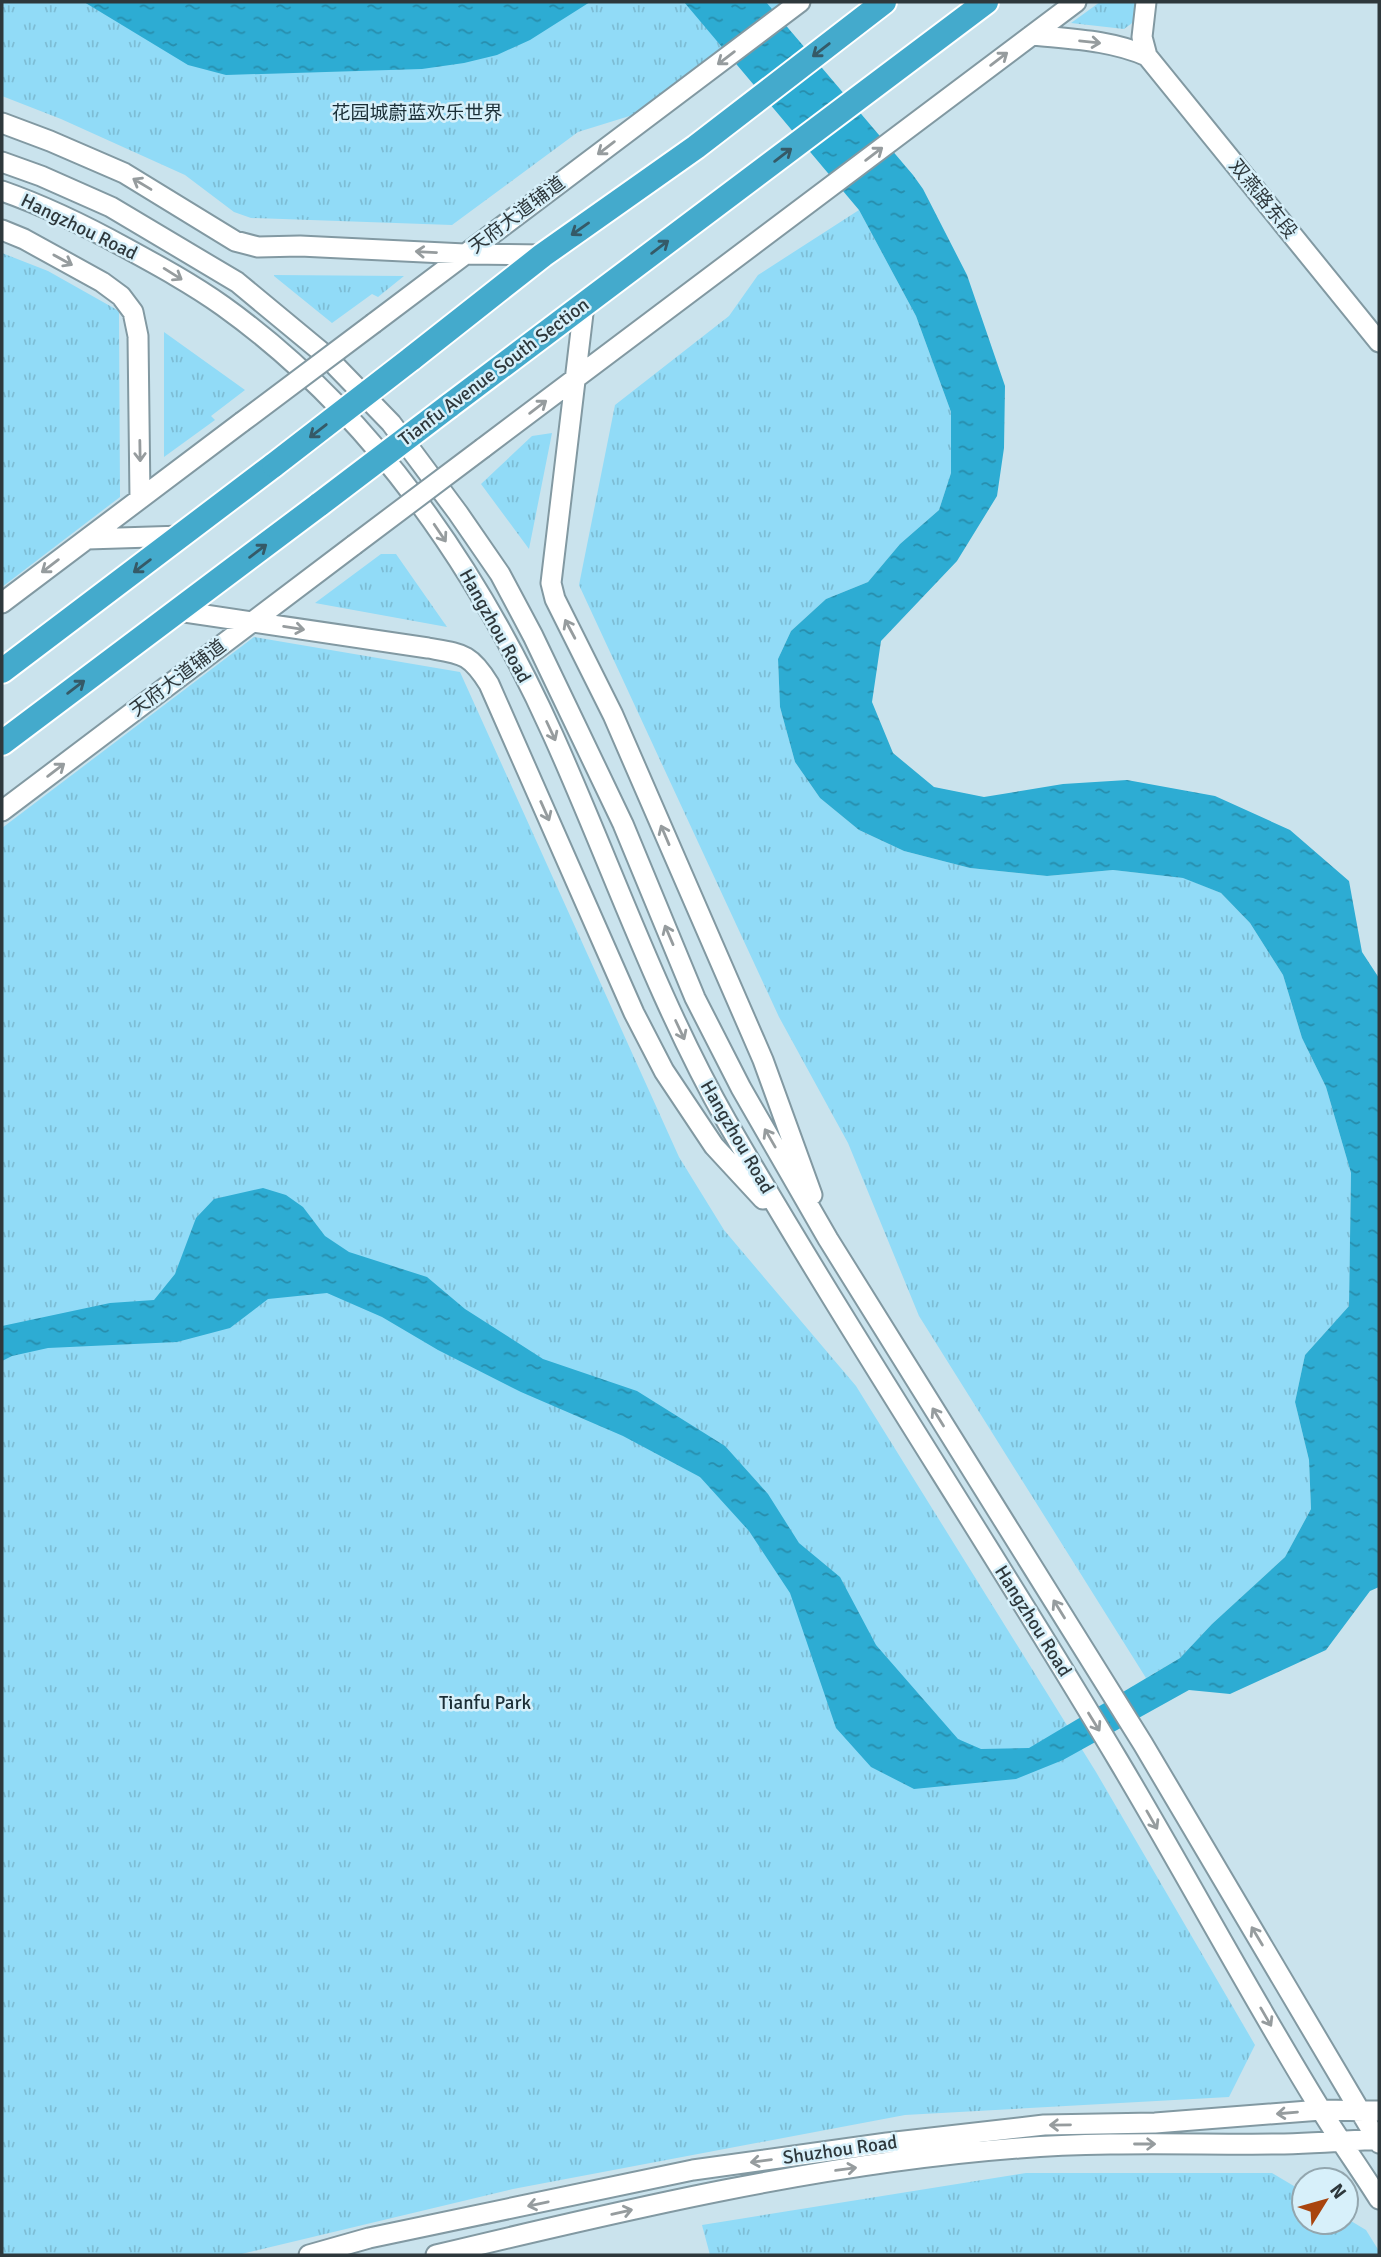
<svg xmlns="http://www.w3.org/2000/svg" width="1381" height="2257" font-family="Signika,'Noto Sans SC',sans-serif">
  <defs>
    <pattern id="grass-tufts" width="24" height="20" patternUnits="userSpaceOnUse" patternTransform="scale(1.75)"><rect width="24" height="20" fill="#91dbf7"/><path d="M3 7l-1-3M5 7V3M7 7l1-3M15 17l-1-3M17 17v-4M19 17l1-3" fill="none" stroke="#7dbdd5"/></pattern>
    <pattern id="water-ripples" width="26" height="14" patternUnits="userSpaceOnUse" patternTransform="scale(1.75)"><rect width="26" height="14" fill="#2dacd3"/><path d="M2 4q2-2 4 0t4 0M15 11q2-2 4 0t4 0" fill="none" stroke="#278dac"/></pattern>
  </defs>
  <rect width="100%" height="100%" fill="#cae3ed"/>
  <!-- grass -->
  <path fill="url(#grass-tufts)" d="M2,2H782L636,114L578,132L452,225L251,218L234,212L185,175L61,119L2,96Z
    M1100,2H1138L1135,21L1124,29L1071,23Z
    M859,210L916,316L951,412V473L939,510L900,544L868,582L826,599L791,631L778,659L780,707L795,762L820,798L859,830L904,851L970,868L1047,876L1113,870L1184,878L1221,893L1250,923L1283,975L1302,1038L1326,1087L1351,1173L1349,1306L1305,1355L1295,1402L1309,1460L1311,1509L1285,1557L1212,1624L1180,1658L1146,1678L919,1316L848,1143L779,1017L579,585L615,405L729,316L758,275Z
    M2,253L48,271L119,311L120,497L2,587Z
    M274,276V275L404,276L378,297L372,294L332,323Z
    M164,332L245,390L211,416L215,420L164,457Z
    M552,433L529,549L481,484L532,436Z
    M381,554H396L447,627L315,603Z
    M254,637L460,672L679,1157L724,1230L856,1386L1096,1772L1255,2045L1229,2097L905,2115L513,2189L237,2255H2V828Z
    M1026,2173H1272L1304,2192V2222H1346V2218L1366,2230L1379,2251V2255H710L702,2225Z"/>
  <!-- water -->
  <path fill="url(#water-ripples)" d="M84,2H590L530,40L497,55L464,63L422,69L226,75L188,65Z
    M684,2H766L913,175L923,189L967,275L1005,386L1004,448L997,496L957,561L881,641L872,702L893,753L934,787L984,797L1063,784L1127,780L1215,796L1290,830L1349,881L1362,952L1379,978V1587L1370,1591L1326,1650L1230,1694L1189,1690L1063,1760L1016,1779L914,1789L871,1767L836,1728L790,1593L749,1531L700,1477L623,1436L521,1392L438,1350L382,1317L327,1293L268,1299L230,1328L177,1342L48,1348L12,1356L2,1361V1326L110,1303L154,1300L175,1274L196,1218L214,1199L263,1188L286,1195L303,1207L325,1236L349,1252L427,1277L465,1309L543,1359L637,1391L725,1446L768,1494L799,1543L840,1577L876,1645L958,1739L981,1749L1029,1748L1180,1658L1212,1624L1285,1557L1311,1509L1309,1460L1295,1402L1305,1355L1349,1306L1351,1173L1326,1087L1302,1038L1283,975L1250,923L1221,893L1183,878L1113,870L1047,876L970,868L904,851L859,830L820,798L795,762L780,707L778,659L791,631L826,599L868,582L900,544L939,510L951,473V412L916,316L859,210Z"/>
  <g fill="none" stroke-linecap="round" stroke-linejoin="round">
    <!-- secondary casing -->
    <g stroke="#8299a2" stroke-width="23">
      <path id="secondary" d="M1146,2L1142,37L1147,56L1379,342
        M1032,35C1071,39 1111,40 1147,56
        M2,123L50,141L124,173L235,241L258,247L300,246L465,254L543,255
        M2,162L41,176L111,207L237,282L324,354L391,423L458,513L500,574L533,636L623,824L695,998L741,1088L828,1239L1143,1744L1379,2143
        M2,191C45,206 86,226 126,248C159,266 192,284 223,306C371,412 479,570 553,735C611,864 657,999 727,1122C852,1338 990,1545 1118,1760C1186,1874 1248,1991 1318,2105C1337,2137 1359,2167 1379,2199
        M2,230L24,239L102,282L121,296L133,312L138,336L140,499
        M584,305L551,583L555,599L613,715L763,1060L812,1195
        M374,323L800,2
        M483,448L1076,2
        M87,539L183,536
        M2,603L242,422
        M178,611L428,648C462,654 470,653 489,684L634,1013L664,1071L714,1146L763,1199
        M2,811L354,545
        M309,2255L369,2238L693,2170L887,2143L1044,2125L1155,2123L1321,2110L1379,2111
        M436,2255C628,2209 822,2163 1019,2148C1107,2141 1196,2145 1284,2144C1316,2143 1348,2141 1379,2139"/>
    </g>
    <!-- highway casing -->
    <g stroke="#fff" stroke-width="28">
      <path id="highway" d="M411,359L543,255L696,147L884,2
        M449,406L986,2
        M2,671L274,465
        M2,743L320,504"/>
    </g>
    <!-- secondary -->
    <use href="#secondary" stroke="#fff" stroke-width="19"/>
    <!-- highway -->
    <use href="#highway" stroke="#4ac" stroke-width="24"/>
    <!-- secondary-bridge casing -->
    <g stroke="#8299a2" stroke-width="23" stroke-linecap="butt">
      <path id="secondary-bridge" d="M242,422L374,323
        M354,545L483,448"/>
    </g>
    <!-- highway-bridge casing -->
    <g stroke="#fff" stroke-width="28" stroke-linecap="butt">
      <path id="highway-bridge" d="M274,465L411,359
        M320,504L449,406"/>
    </g>
    <!-- secondary-bridge -->
    <use href="#secondary-bridge" stroke="#fff" stroke-width="19"/>
    <!-- highway-bridge -->
    <use href="#highway-bridge" stroke="#4ac" stroke-width="24"/>
  </g>
  <!-- one-way arrows -->
  <defs><path id="oneway-shaft" d="M-6 0H5M1.5-3L5.5 0L1.5 3" fill="none" stroke-width="1.6" stroke-linecap="round" stroke-linejoin="round" transform="scale(1.75)"/></defs>
  <g stroke="#969c9e">
    <use href="#oneway-shaft" transform="translate(1090 42) rotate(6)"/>
    <use href="#oneway-shaft" transform="translate(726 58) rotate(143)"/>
    <use href="#oneway-shaft" transform="translate(999 59) rotate(-37)"/>
    <use href="#oneway-shaft" transform="translate(606 148) rotate(143)"/>
    <use href="#oneway-shaft" transform="translate(874 154) rotate(-37)"/>
    <use href="#oneway-shaft" transform="translate(142 184) rotate(-149)"/>
    <use href="#oneway-shaft" transform="translate(426 252) rotate(-177)"/>
    <use href="#oneway-shaft" transform="translate(63 260) rotate(29)"/>
    <use href="#oneway-shaft" transform="translate(173 274) rotate(32)"/>
    <use href="#oneway-shaft" transform="translate(538 407) rotate(-37)"/>
    <use href="#oneway-shaft" transform="translate(140 451) rotate(89)"/>
    <use href="#oneway-shaft" transform="translate(440 533) rotate(56)"/>
    <use href="#oneway-shaft" transform="translate(50 566) rotate(143)"/>
    <use href="#oneway-shaft" transform="translate(294 628) rotate(9)"/>
    <use href="#oneway-shaft" transform="translate(570 629) rotate(-118)"/>
    <use href="#oneway-shaft" transform="translate(551 731) rotate(65)"/>
    <use href="#oneway-shaft" transform="translate(56 770) rotate(-37)"/>
    <use href="#oneway-shaft" transform="translate(545 811) rotate(66)"/>
    <use href="#oneway-shaft" transform="translate(665 835) rotate(-113)"/>
    <use href="#oneway-shaft" transform="translate(669 935) rotate(-113)"/>
    <use href="#oneway-shaft" transform="translate(680 1030) rotate(65)"/>
    <use href="#oneway-shaft" transform="translate(770 1138) rotate(-120)"/>
    <use href="#oneway-shaft" transform="translate(938 1417) rotate(-122)"/>
    <use href="#oneway-shaft" transform="translate(1059 1609) rotate(-122)"/>
    <use href="#oneway-shaft" transform="translate(1094 1722) rotate(58)"/>
    <use href="#oneway-shaft" transform="translate(1152 1820) rotate(60)"/>
    <use href="#oneway-shaft" transform="translate(1257 1936) rotate(-121)"/>
    <use href="#oneway-shaft" transform="translate(1266 2017) rotate(60)"/>
    <use href="#oneway-shaft" transform="translate(1287 2113) rotate(175)"/>
    <use href="#oneway-shaft" transform="translate(1060 2125) rotate(179)"/>
    <use href="#oneway-shaft" transform="translate(1145 2144)"/>
    <use href="#oneway-shaft" transform="translate(761 2161) rotate(172)"/>
    <use href="#oneway-shaft" transform="translate(846 2169) rotate(-8)"/>
    <use href="#oneway-shaft" transform="translate(538 2204) rotate(168)"/>
    <use href="#oneway-shaft" transform="translate(622 2212) rotate(-13)"/>
  </g>
  <g stroke="#355a67">
    <use href="#oneway-shaft" transform="translate(821 50) rotate(142)"/>
    <use href="#oneway-shaft" transform="translate(783 155) rotate(-37)"/>
    <use href="#oneway-shaft" transform="translate(580 229) rotate(145)"/>
    <use href="#oneway-shaft" transform="translate(660 247) rotate(-37)"/>
    <use href="#oneway-shaft" transform="translate(318 431) rotate(142)"/>
    <use href="#oneway-shaft" transform="translate(258 551) rotate(-37)"/>
    <use href="#oneway-shaft" transform="translate(142 566) rotate(143)"/>
    <use href="#oneway-shaft" transform="translate(76 687) rotate(-37)"/>
  </g>
  <g text-anchor="middle" dominant-baseline="central" stroke-width="5" stroke-linejoin="round" paint-order="stroke">
    <!-- park labels -->
    <g font-size="19" fill="#1a2e36" stroke="#d7f0fa">
      <text x="417" y="113">花园城蔚蓝欢乐世界</text>
      <text x="485" y="1703">Tianfu Park</text>
    </g>
    <!-- street labels -->
    <g font-size="19" fill="#2e383c" stroke="#d7f0fa">
      <text transform="translate(1263 199) rotate(51)">双燕路东段</text>
      <text transform="translate(517 215) rotate(-37)">天府大道辅道</text>
      <text transform="translate(79 227) rotate(26)">Hangzhou Road</text>
      <text transform="translate(494 372) rotate(-37)">Tianfu Avenue South Section</text>
      <text transform="translate(495 626) rotate(61)">Hangzhou Road</text>
      <text transform="translate(178 678) rotate(-37)">天府大道辅道</text>
      <text transform="translate(737 1137) rotate(60)">Hangzhou Road</text>
      <text transform="translate(1033 1621) rotate(58)">Hangzhou Road</text>
      <text transform="translate(840 2150) rotate(-8)">Shuzhou Road</text>
    </g>
  </g>
  <!-- border -->
  <rect width="1381" height="2257" fill="none" stroke="#2e383c" stroke-width="7"/>
  <!-- north arrow -->
  <g transform="translate(1325 2201) rotate(53)"><circle r="33" fill="#d7f0fa" stroke="#93a6ae" stroke-width="2"/>
  <path d="M0-5L12 26L0 18L-12 26Z" fill="#a9450e"/>
  <text y="-10" font-size="19" font-weight="bold" text-anchor="middle" fill="#2e383c">N</text>
  </g>
</svg>
